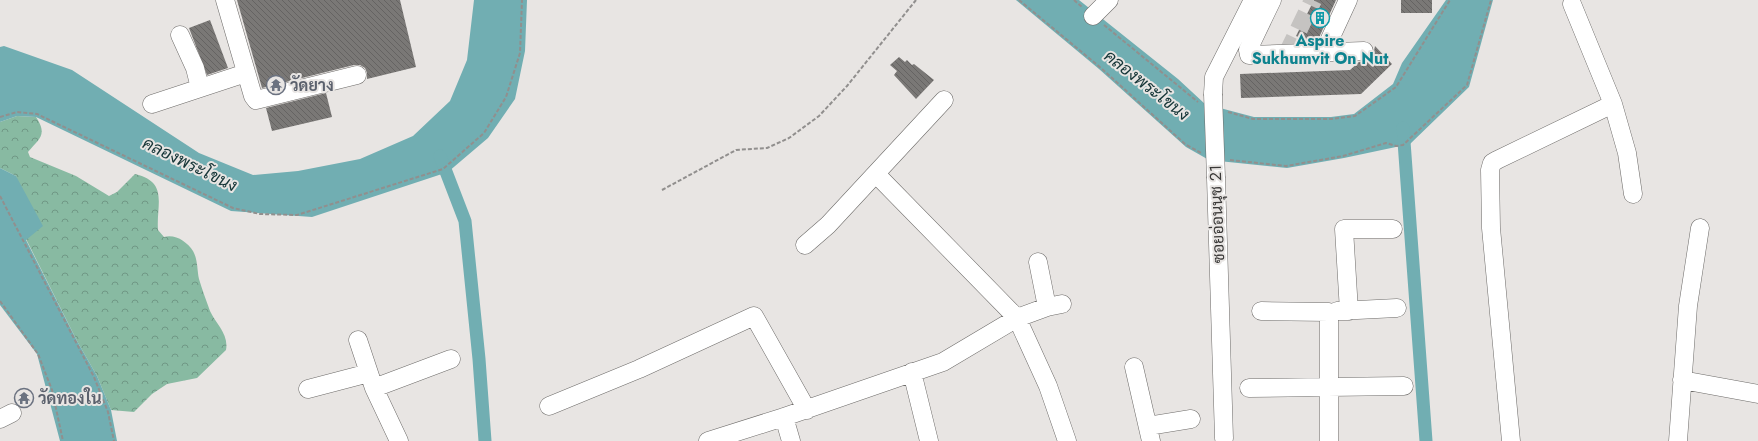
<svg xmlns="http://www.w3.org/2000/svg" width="1758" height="441" font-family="Jost,Sarabun,sans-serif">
  <defs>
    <pattern id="forest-crowns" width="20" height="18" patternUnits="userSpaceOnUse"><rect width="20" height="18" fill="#88baa2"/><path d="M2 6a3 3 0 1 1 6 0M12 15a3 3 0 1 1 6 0" fill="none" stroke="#709885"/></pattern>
    <pattern id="building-back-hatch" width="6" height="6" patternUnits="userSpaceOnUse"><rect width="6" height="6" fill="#7a7876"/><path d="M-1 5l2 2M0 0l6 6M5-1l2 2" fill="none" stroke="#656362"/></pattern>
  </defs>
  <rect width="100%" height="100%" fill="#e8e5e3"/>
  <!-- forest -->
  <path fill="url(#forest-crowns)" d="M17,116L36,117C48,135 39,139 28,152L30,157L76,176L109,196L117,192L135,174C169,182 156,205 158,230L164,237C176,234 187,242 193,251C198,260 197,270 199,279C202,289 206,300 210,311C216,324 229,334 226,350L197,378L167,384L152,394L134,412L111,410L97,376L77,341L26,239L16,176L0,168V122Z"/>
  <!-- water -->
  <path fill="#71aeb2" d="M474,0H527L525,51L515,99L488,138L448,172L312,217L231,211L36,117L17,116L0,122V47L4,46L72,70L199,153L253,175L298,171L360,159L413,136L450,101L467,60Z
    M1016,0H1079L1178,79L1205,104L1254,117H1331L1354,114L1393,84L1402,63L1446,0H1493L1469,87L1410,144L1344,158L1287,168L1209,160L1186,147L1099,69Z
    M0,168L16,176L43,226L26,240L77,341L97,376L111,410L117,441H60L37,354L0,305Z"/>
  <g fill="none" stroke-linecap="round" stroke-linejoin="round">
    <!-- canal -->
    <path stroke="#71aeb2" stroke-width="13" d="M1403,128L1426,441
      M440,156L465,221L479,359L485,441"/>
  </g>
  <!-- building -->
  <path fill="url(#building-back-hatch)" d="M237,0H400L416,67L367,79V73L365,68L360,65H354L262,88Z
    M1314,0H1336L1317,42H1310L1296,36Z
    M1401,0H1432V13H1401Z
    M210,20L228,68L207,75L189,28Z
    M1375,46L1392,64L1361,94L1241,98L1240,74L1350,70L1359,62L1370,60L1373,56Z
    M899,57L905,62L907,60L912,65L914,64L934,80L916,99L894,75L897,71L890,65Z
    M326,93L332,117L272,131L266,108Z"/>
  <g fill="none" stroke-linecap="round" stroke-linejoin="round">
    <!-- minor-tunnel -->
    <path stroke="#c5c3c1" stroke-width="18" stroke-dasharray="18 9" stroke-linecap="butt" d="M1287,54L1313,0"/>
    <!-- minor casing -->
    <g stroke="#6d6b69" stroke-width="19">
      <path id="minor" d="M225,0L253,96L256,100L357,75
        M1272,0L1248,50L1249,55L1364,51
        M1093,16L1109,0
        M180,35L195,68L200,88
        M1324,52L1348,0
        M1213,94L1214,77L1253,0
        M152,104L246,73
        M1613,104L1627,153L1633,194
        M876,174L1017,318L1048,386L1067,441
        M1216,178L1224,438
        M805,245L828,225L944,100
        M1038,262L1047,307
        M1261,311L1329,312V441
        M1337,311L1397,308
        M1349,311L1344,229H1393
        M358,340L374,388L399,441
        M1134,367L1151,441
        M912,372L929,441
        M1682,380L1758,394
        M374,388L451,359
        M1249,388L1404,386
        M308,389L369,373
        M549,406L639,369L754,316L807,410
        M784,417L791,441
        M0,419L12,413
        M1148,426L1191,419
        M708,441L784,417L943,362L1017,318L1047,307L1062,304
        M1511,441L1491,228L1490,170L1492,163L1497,160L1613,104L1572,4
        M1678,441L1688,306L1700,228"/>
    </g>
    <!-- path -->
    <path stroke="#918f8e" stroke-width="2" stroke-dasharray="4 2" stroke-linecap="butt" d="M1019,0L1101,68L1185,144L1201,153
      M1074,0L1082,7
      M1104,25L1198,102
      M1228,112L1253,119H1331L1355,116L1396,87L1450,0
      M0,117L17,112L37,114L233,208L260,214L297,215L443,169L484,133L506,97L520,53L522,0
      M1230,160L1286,166L1343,156L1386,143L1396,146L1403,145L1467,85L1491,0
      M662,190L736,150L767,148L789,138L819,116L847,86L916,0
      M0,196L94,377L108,412L114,441
      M0,301L38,354L52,390L63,441"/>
    <!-- minor -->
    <use href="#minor" stroke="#fff" stroke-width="18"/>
    <!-- minor-bridge casing -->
    <g stroke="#6d6b69" stroke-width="19" stroke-linecap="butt">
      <path id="minor-bridge" d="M1213,94L1216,178"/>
    </g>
    <!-- minor-bridge -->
    <use href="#minor-bridge" stroke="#fff" stroke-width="18"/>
  </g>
  <!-- icons -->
  <defs>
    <g id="building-ring" transform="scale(1)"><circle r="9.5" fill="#e8e5e3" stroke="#0f9aa8" stroke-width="1.5"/><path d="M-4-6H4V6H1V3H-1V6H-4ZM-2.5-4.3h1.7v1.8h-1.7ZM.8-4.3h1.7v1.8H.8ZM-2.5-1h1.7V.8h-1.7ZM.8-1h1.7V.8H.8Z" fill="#0f9aa8"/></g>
    <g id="temple-ring" transform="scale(1)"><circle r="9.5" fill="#e8e5e3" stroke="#6b7280" stroke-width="1.5"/><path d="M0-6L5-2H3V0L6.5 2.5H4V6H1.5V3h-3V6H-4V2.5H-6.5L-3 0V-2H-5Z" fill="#6b7280"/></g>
  </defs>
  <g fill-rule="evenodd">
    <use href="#building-ring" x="1320" y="18"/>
    <use href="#temple-ring" x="276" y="85"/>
    <use href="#temple-ring" x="24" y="398"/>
  </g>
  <g text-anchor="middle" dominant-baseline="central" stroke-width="4" stroke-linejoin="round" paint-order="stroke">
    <!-- culture labels -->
    <g font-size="16" font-weight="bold" fill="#0d838f" stroke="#e8e5e3">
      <text x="1320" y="40">Aspire<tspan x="1320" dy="18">Sukhumvit On Nut</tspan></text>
    </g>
    <!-- worship labels -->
    <g font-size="16" font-weight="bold" fill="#5b616d" stroke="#e8e5e3" text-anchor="start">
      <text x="290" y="85">วัดยาง</text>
      <text x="38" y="398">วัดทองใน</text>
    </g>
    <!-- street labels -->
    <g font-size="16" fill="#3a3938" stroke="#e8e5e3">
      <text transform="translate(1217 214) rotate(-92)">ซอยอ่อนนุช 21</text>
    </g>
    <!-- water labels -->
    <g font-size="17" font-style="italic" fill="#163638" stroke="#e8e5e3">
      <text transform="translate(1147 85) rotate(38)">คลองพระโขนง</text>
      <text transform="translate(190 164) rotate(26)">คลองพระโขนง</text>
    </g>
  </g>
</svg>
